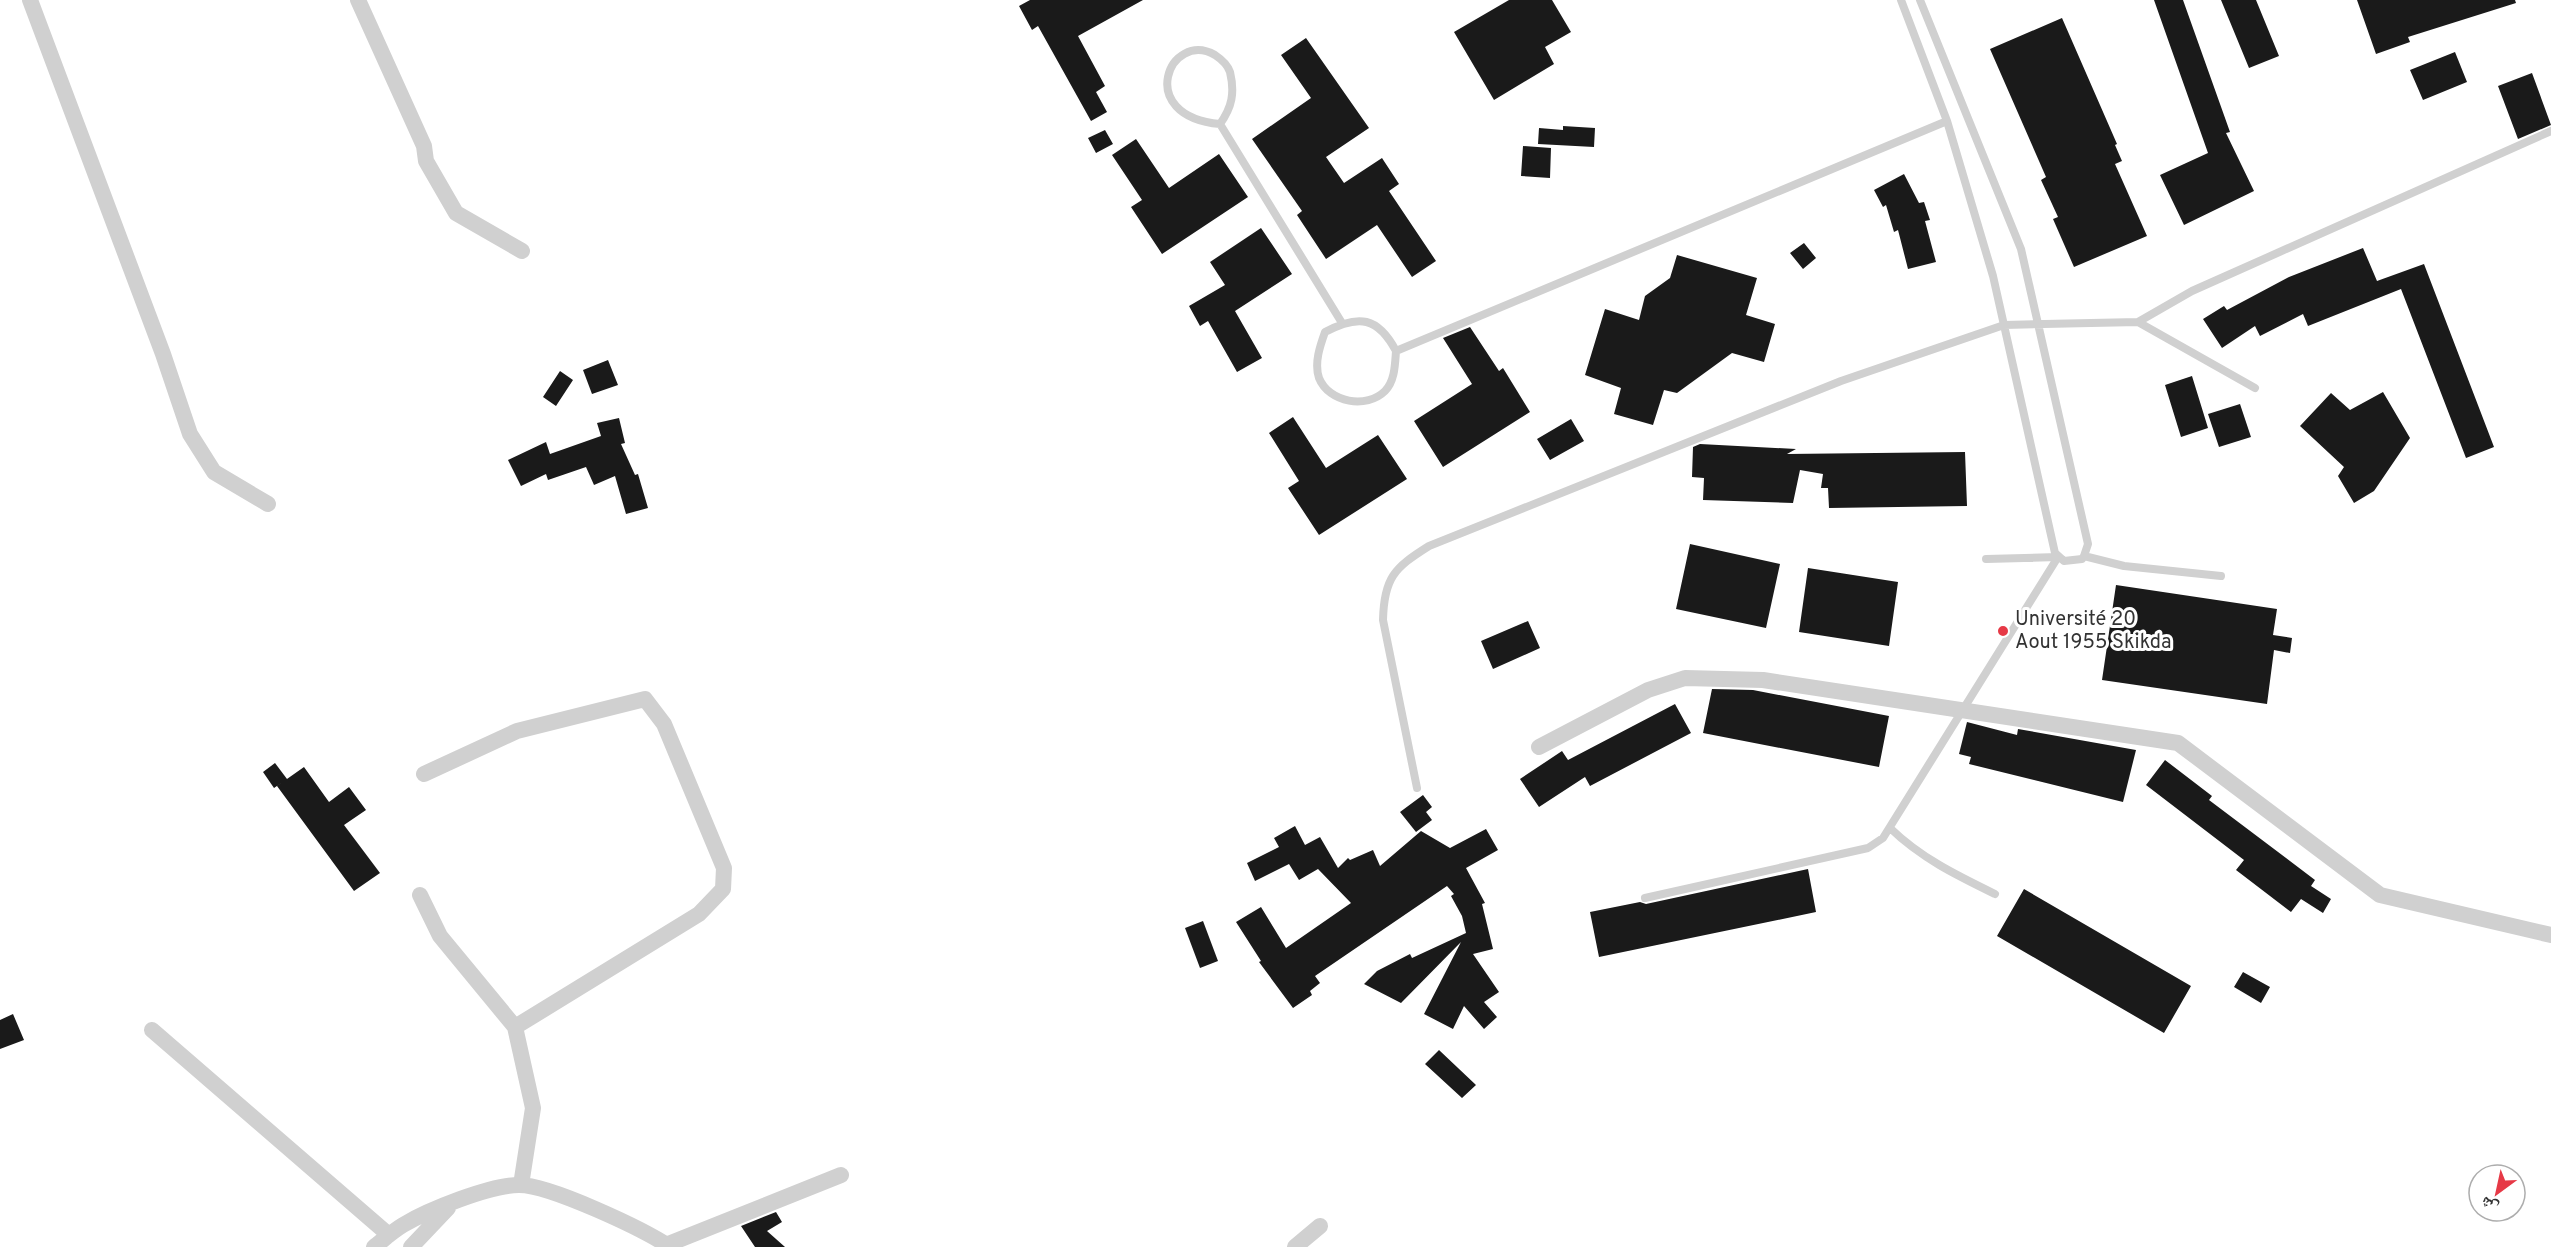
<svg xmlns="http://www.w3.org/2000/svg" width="2551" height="1247" font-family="Overpass,'Noto Naskh Arabic',sans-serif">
  <rect width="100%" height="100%" fill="#fff"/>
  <!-- building -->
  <path fill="#1a1a1a" d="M1030,0H1143L1078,36L1105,86L1096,92L1107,112L1091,121L1038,26L1032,30L1019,6Z
    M1509,0H1552L1571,32L1545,47L1554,64L1494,100L1454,32Z
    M2154,0H2183L2230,132L2226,133L2254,191L2184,225L2160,175L2208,153Z
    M2221,0H2256L2279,56L2249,68Z
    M2357,0H2515L2516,3L2408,37L2410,42L2376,54Z
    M2062,18L2117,144L2115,145L2122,161L2115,164L2147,236L2074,267L2053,219L2058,217L2041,180L2046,177L1990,49Z
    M1306,38L1369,128L1326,157L1344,183L1382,158L1399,184L1389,191L1436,261L1412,277L1377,225L1326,259L1297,215L1302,211L1252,139L1311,98L1281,55Z
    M2455,52L2467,82L2423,100L2410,70Z
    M2532,73L2551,125L2518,139L2498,86Z
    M1563,126L1595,128L1594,147L1538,144L1539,128L1563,130Z
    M1105,130L1113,144L1096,153L1088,138Z
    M1136,139L1169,188L1219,154L1248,197L1162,254L1131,207L1142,200L1112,155Z
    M1523,146L1551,148L1550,178L1521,176Z
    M1904,174L1919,203L1924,202L1930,220L1925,221L1936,262L1908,269L1898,230L1894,232L1886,205L1883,207L1874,190Z
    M1261,228L1292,274L1235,311L1262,358L1237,372L1208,321L1200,326L1189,306L1225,285L1210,262Z
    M1804,243L1816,258L1803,269L1790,253Z
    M2363,248L2377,281L2424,264L2494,447L2466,458L2401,289L2308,326L2303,314L2260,336L2255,326L2222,348L2203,319L2224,306L2227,310L2289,277Z
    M1677,255L1757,278L1746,315L1775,324L1764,362L1732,353L1677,393L1664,390L1653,425L1614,414L1621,388L1585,375L1605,309L1639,320L1645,296L1670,278Z
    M1470,327L1499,371L1503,368L1530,412L1443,467L1414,421L1472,384L1443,338Z
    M608,360L618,385L592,394L583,370Z
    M560,371L573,380L556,406L543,397Z
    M2192,376L2208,428L2181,437L2165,385Z
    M2383,392L2410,438L2374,491L2354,503L2338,476L2344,467L2300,426L2331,393L2350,410Z
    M2240,404L2251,437L2219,447L2208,414Z
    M1293,417L1326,468L1378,435L1407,479L1319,535L1288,488L1299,481L1269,433Z
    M619,418L625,443L621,444L635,475L638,474L648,508L626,514L615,476L594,485L586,467L548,480L546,474L521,486L508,460L546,442L550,454L601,436L597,423Z
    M1571,419L1584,441L1550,460L1537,439Z
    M1700,444L1796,449L1787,454L1965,452L1967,506L1829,508L1828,488H1821L1823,474L1800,470L1793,503L1703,500L1704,478L1692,477L1693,447Z
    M1690,544L1780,564L1766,628L1676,609Z
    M1808,568L1898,582L1889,646L1799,632Z
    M2116,585L2277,609L2273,635L2292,638L2290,653L2274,650L2267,704L2102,680Z
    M1528,621L1540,648L1493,669L1481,641Z
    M1712,689L1753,690L1889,716L1879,767L1703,733Z
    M1675,704L1691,733L1590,786L1585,777L1539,807L1520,779L1562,751L1568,760Z
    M1967,722L2017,735L2018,729L2136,750L2123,802L1969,764L1971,757L1959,754Z
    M2165,760L2212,796L2209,800L2315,880L2311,886L2331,899L2323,913L2301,899L2291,912L2236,870L2244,860L2146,785Z
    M275,763L287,779L274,788L263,772Z
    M304,767L329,802L349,787L366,810L344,825L380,873L354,891L277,786Z
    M1423,795L1432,807L1426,812L1432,820L1416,832L1400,812Z
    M1295,826L1305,845L1320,837L1338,868L1348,858L1350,860L1373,850L1380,866L1421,831L1450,848L1486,829L1498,850L1466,868L1485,903L1482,904L1493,949L1473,954L1499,992L1484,1002L1497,1017L1484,1029L1464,1006L1453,1029L1424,1014L1461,942L1401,1003L1364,984L1377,971L1410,954L1412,958L1466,933L1462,916L1451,896L1454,894L1447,886L1315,976L1320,983L1310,991L1312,995L1293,1008L1259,962L1261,961L1236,922L1261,907L1286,948L1351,903L1318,869L1299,880L1289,864L1255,881L1247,863L1279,847L1274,838Z
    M1808,869L1816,912L1599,957L1590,912L1640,902L1646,904Z
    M2024,889L2191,986L2164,1033L1997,936Z
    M1203,921L1218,961L1200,968L1185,928Z
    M2243,972L2270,987L2261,1003L2234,987Z
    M13,1014L24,1040L0,1049V1020Z
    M1439,1050L1476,1085L1462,1098L1425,1064Z
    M776,1212L782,1222L767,1231L785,1247H755L741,1226Z"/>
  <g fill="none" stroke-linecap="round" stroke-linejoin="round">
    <!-- lane -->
    <path stroke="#d0d0d0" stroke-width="8" d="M1901,0L1947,121L1993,276L2055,553L2064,561L2082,559L2084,556L2124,566L2221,576
      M1920,0L2021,249L2088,544L2084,556
      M1220,124C1232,107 1235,93 1230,72C1228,66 1221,59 1215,55C1170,29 1133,116 1220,124L1342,323
      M2138,322L2192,291L2551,131
      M1396,351C1378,317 1359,314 1325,332C1320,346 1314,363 1319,378C1329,403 1367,409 1385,391C1395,381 1395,364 1396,351L1947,121
      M1986,559L2058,557
      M1417,788L1383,620C1384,578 1394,568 1429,546L1841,381L2004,325L2138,322L2255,388
      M1890,828C1921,858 1956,875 1995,894
      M1645,898L1868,848L1883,838L2058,557"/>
    <!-- street -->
    <path stroke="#d0d0d0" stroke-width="16" d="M30,0L163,354L190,434L214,472L268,504
      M358,0L424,146L426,161L456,213L522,251
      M1539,747L1648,690L1685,678L1763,680L2178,743L2380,895L2551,935
      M424,774L517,731L645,699L664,724L724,868L723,889L699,914L515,1027
      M420,895L440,936L515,1027L533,1108L521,1185
      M152,1030L389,1235
      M666,1245L841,1175
      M374,1247C383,1240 393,1231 403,1225C428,1210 490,1185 519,1185C550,1185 643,1229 670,1247
      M411,1247L448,1208
      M1295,1247L1320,1226"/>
  </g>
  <!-- markers -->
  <circle fill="#e63946" stroke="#fff" stroke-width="2" cx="2003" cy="631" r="6"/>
  <g text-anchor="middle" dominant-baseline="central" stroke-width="6" stroke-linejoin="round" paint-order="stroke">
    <!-- poi labels -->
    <g font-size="20" fill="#333" stroke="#fff" text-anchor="start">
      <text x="2015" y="620">Université 20<tspan x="2015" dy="23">Aout 1955 Skikda</tspan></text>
    </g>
  </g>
  <!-- north arrow -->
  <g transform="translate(2497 1193) rotate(213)"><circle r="28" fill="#ffffff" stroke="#adadad" stroke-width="1.5"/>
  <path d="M0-4.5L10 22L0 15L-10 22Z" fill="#e63946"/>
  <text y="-9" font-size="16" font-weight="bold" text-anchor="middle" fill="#333333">ش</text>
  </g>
</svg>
